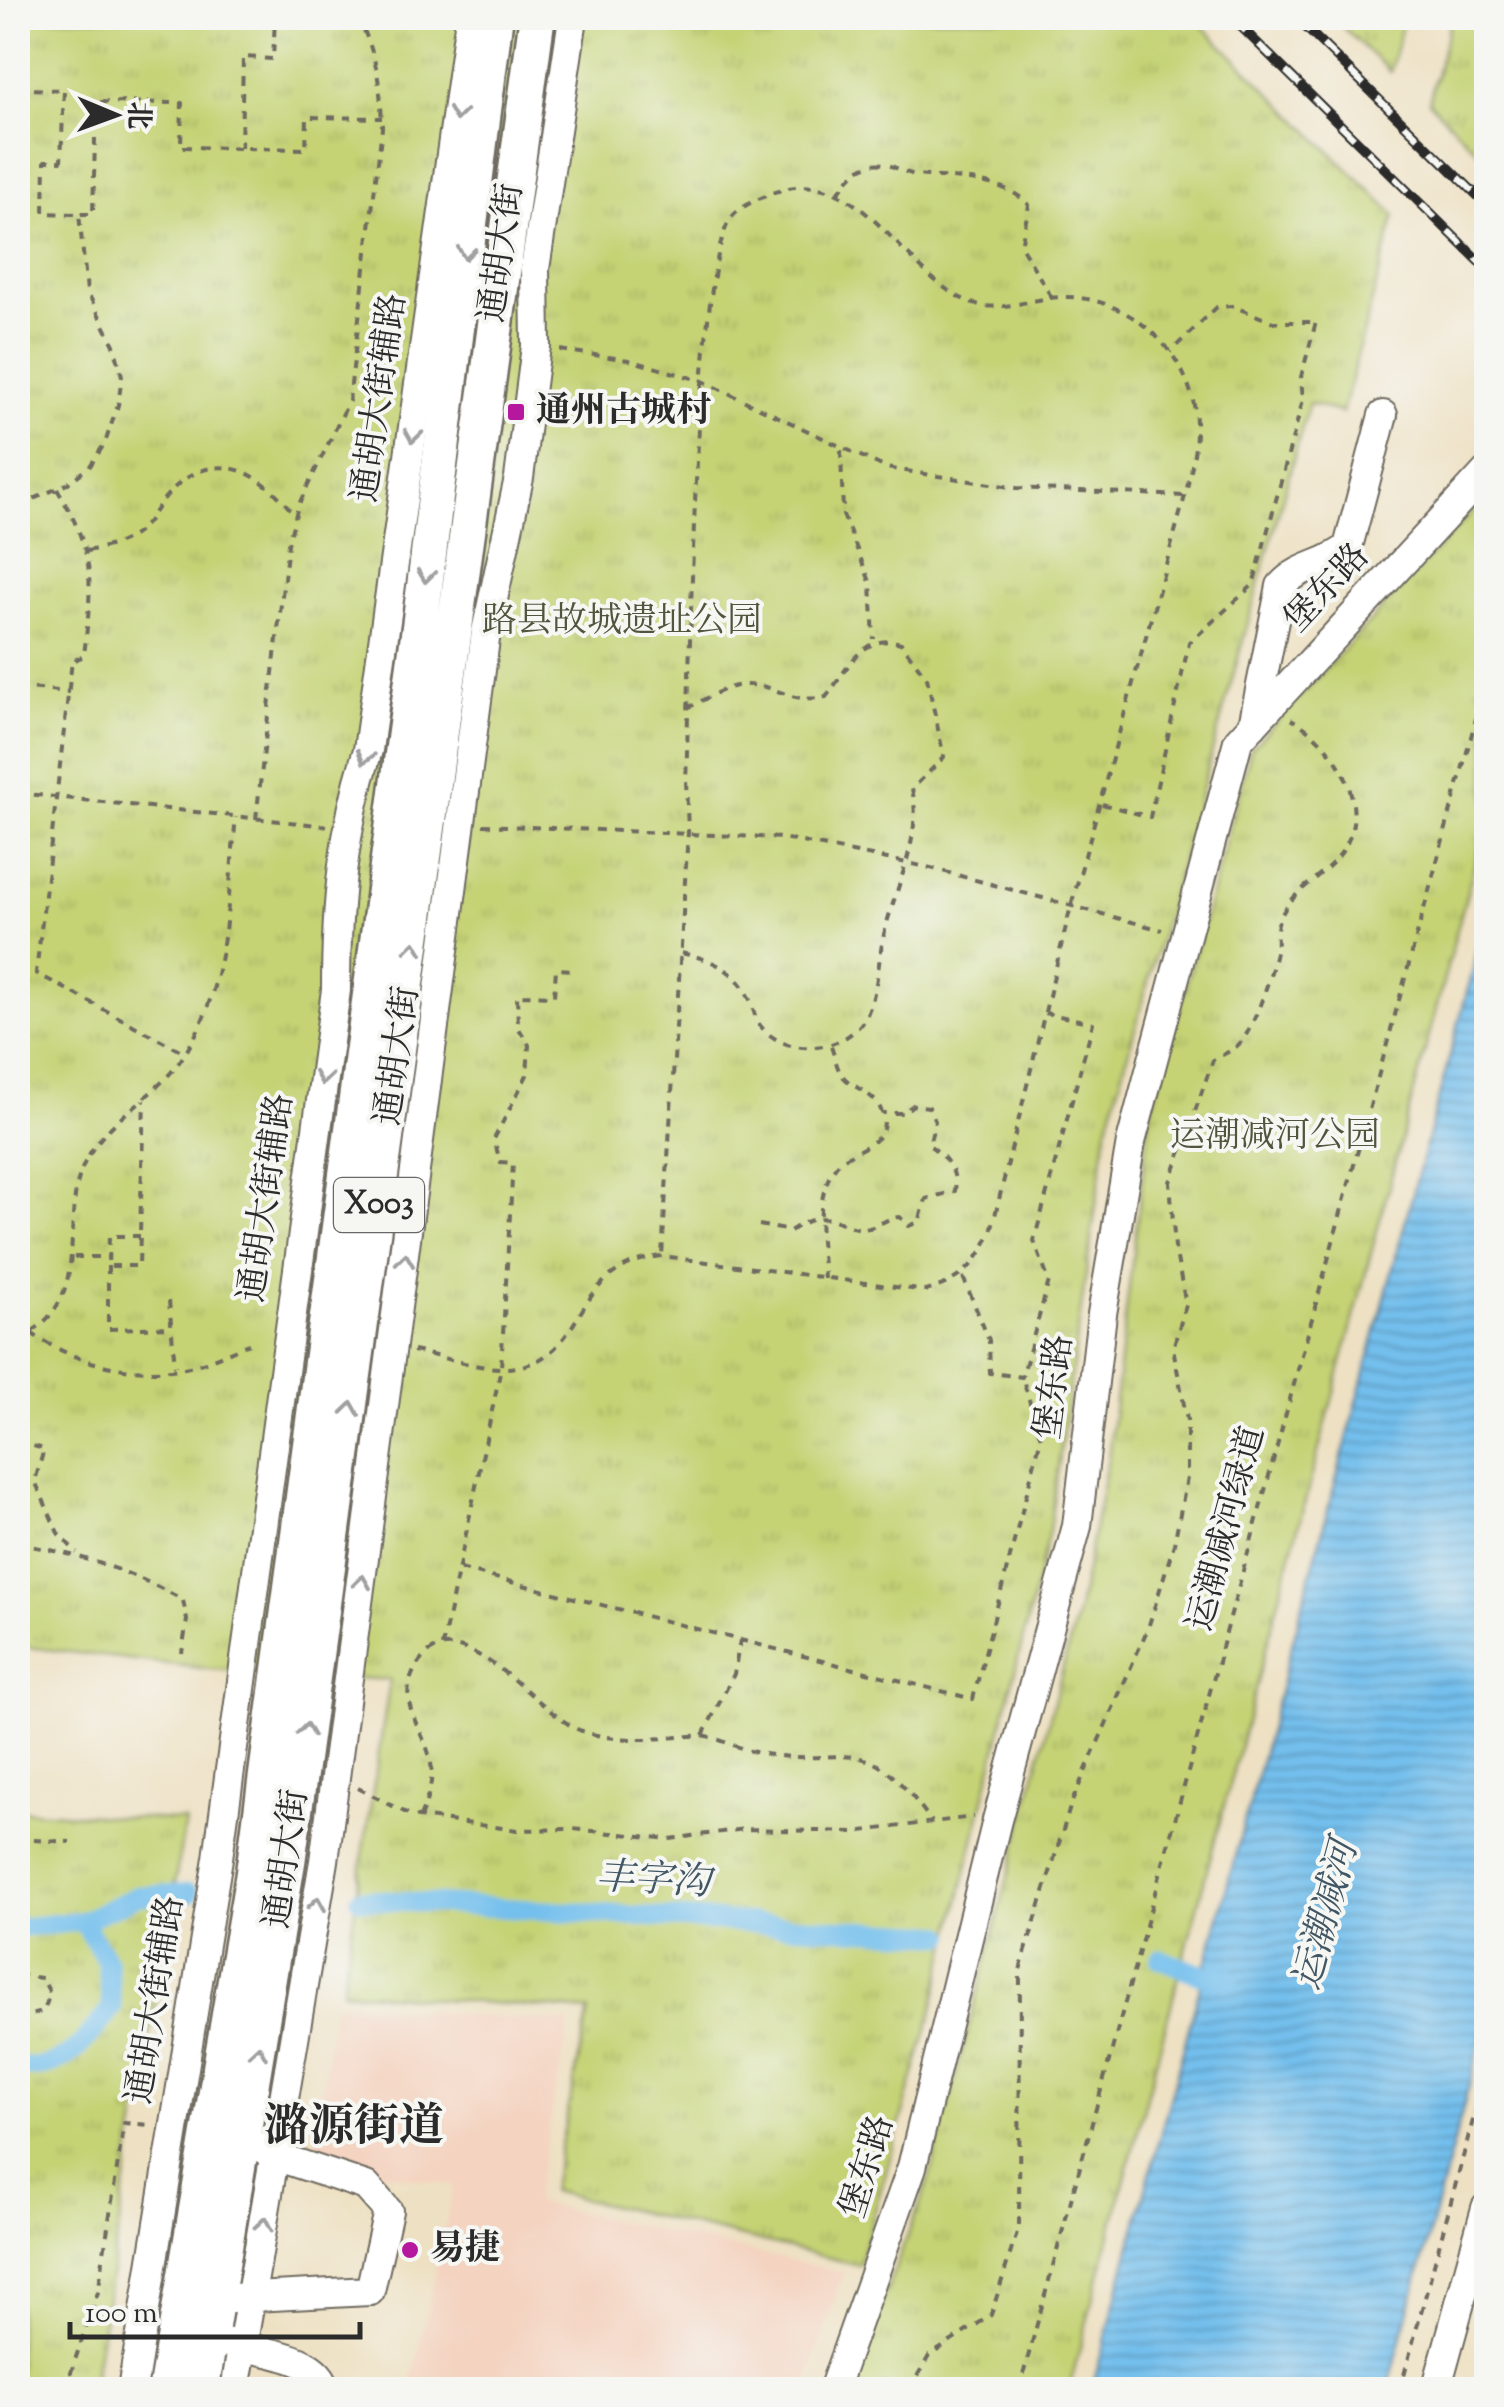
<svg xmlns="http://www.w3.org/2000/svg" width="1504" height="2407" font-family="'Sorts Mill Goudy','Noto Serif SC',serif">
  <defs>
    <pattern id="park-tufts" width="24" height="20" patternUnits="userSpaceOnUse" patternTransform="scale(2.5)"><rect width="24" height="20" fill="#c5d375"/><path d="M3 7l-1-3M5 7V3M7 7l1-3M15 17l-1-3M17 17v-4M19 17l1-3" fill="none" stroke="#a9b565"/></pattern>
    <pattern id="water-rules" width="6" height="5" patternUnits="userSpaceOnUse" patternTransform="scale(2.5)"><rect width="6" height="5" fill="#73bfed"/><path d="M0 2.5h6" fill="none" stroke="#5f9bc0"/></pattern>
  </defs>
  <rect width="100%" height="100%" fill="#f6f6f2"/>
  <filter id="ink" filterUnits="userSpaceOnUse"><feTurbulence type="fractalNoise" baseFrequency=".01" numOctaves="2"/><feDisplacementMap in="SourceGraphic" scale="20" xChannelSelector="R" yChannelSelector="G"/><feConvolveMatrix kernelMatrix="1 2 1 2 8 2 1 2 1" color-interpolation-filters="sRGB"/></filter>
  <filter id="wash" filterUnits="userSpaceOnUse"><feTurbulence type="fractalNoise" baseFrequency=".0048" numOctaves="4" result="noise"/><feDisplacementMap in="SourceGraphic" scale="40" xChannelSelector="R" yChannelSelector="G"/><feGaussianBlur stdDeviation="2.25" result="paint"/><feColorMatrix in="noise" values="0 0 0 0 0 0 0 0 0 0 0 0 0 0 0 0 0 1.4 0 .05"/><feComposite in="paint" operator="in"/></filter>
  <g filter="url(#wash)">
    <rect width="100%" height="100%" fill="#eee1c3"/>
    <!-- built -->
    <path fill="#f4d3c0" d="M334,2004L570,2023L534,2202L844,2273L804,2389H410L454,2186L312,2160Z"/>
    <!-- park -->
    <path fill="url(#park-tufts)" stroke="#787f50" stroke-width="2.5" d="M18,18H1194L1395,215L1342,413L1309,403L1107,1129L1049,1531L932,2013L859,2265L551,2191L589,2011L342,1991L390,1680L209,1669L18,1646Z
      M1333,18H1404L1390,72Z
      M1451,18H1486V160L1429,102Z
      M1486,497V821L1069,2389L848,2390L928,2182L1078,1610L1108,1458L1150,1115L1251,749Z
      M18,1810L185,1821L92,2389H18Z"/>
    <!-- water -->
    <path fill="url(#water-rules)" stroke="#4f758c" stroke-width="2.5" d="M1486,921V2022L1388,2389H1092Z"/>
    <g fill="none" stroke-linecap="round" stroke-linejoin="round">
      <!-- canal -->
      <path stroke="#73bfed" stroke-width="20" d="M360,1899L943,1935
        M18,1928L83,1921L137,1896L189,1893
        M1160,1959L1205,1976L1229,1978
        M18,2067C66,2072 86,2041 112,2007L107,1962L83,1921"/>
    </g>
  </g>
  <g filter="url(#ink)">
    <g fill="none" stroke-linecap="round" stroke-linejoin="round">
      <!-- minor casing -->
      <g stroke="#6f6b60" stroke-width="32">
        <path id="minor" d="M1253,725L1281,586C1301,564 1326,566 1348,547L1383,415
          M233,2298L370,2291L388,2211L366,2186L275,2156L260,2147
          M225,2342C256,2353 318,2353 326,2390
          M132,2390L218,1858L336,990C336,906 343,829 368,750L470,18
          M235,2390L324,1861L486,632L519,478L536,346L535,269L573,18
          M833,2390L912,2167L997,1820L1077,1526L1102,1314L1131,1142L1238,741L1486,472
          M1436,2390L1486,2208"/>
      </g>
      <!-- major casing -->
      <g stroke="#6f6b60" stroke-width="40">
        <path id="major" d="M166,2390L253,1876L420,623L495,18
          M201,2390L288,1859L537,18"/>
      </g>
      <!-- path -->
      <path stroke="#6f6b60" stroke-width="4" stroke-dasharray="8 8" stroke-linecap="butt" d="M18,31L34,18
        M18,89L64,90L61,161H45L44,213L79,214L87,291L114,345L122,376L118,405L105,443L90,466L67,484L18,506
        M241,148L243,57L273,59L275,18
        M838,193C848,180 856,167 873,164C891,161 902,174 918,175C952,179 1003,177 1029,205L1021,246L1052,298
        M81,214H93L96,102L182,103L181,147L306,149L307,117L382,118
        M560,350L629,360L703,381L886,468L1017,488L1185,496
        M841,450L843,515L871,584L874,639
        M57,489C97,556 92,581 84,656L72,661L36,973L185,1053
        M87,551C105,547 123,544 138,532C152,520 159,502 172,490C217,445 265,474 295,516
        M18,687L69,692
        M18,793L327,826
        M1102,804L1150,817L1189,643L1253,585L1303,400L1301,377L1316,322H1273L1232,306L1217,307L1170,352
        M256,819L288,544L298,506L349,401L382,128C381,87 377,54 358,18
        M483,825L782,838L927,867L1162,930
        M681,953C710,959 734,968 748,996C753,1004 754,1017 759,1024C785,1060 851,1053 868,1012C877,991 878,966 882,944C891,894 924,840 912,789L944,757L927,678L901,643C861,633 848,669 826,697C787,704 780,685 749,685C728,684 709,697 690,707
        M759,1225L790,1231C833,1201 843,1234 869,1228C881,1225 888,1217 900,1217L909,1226L919,1222L926,1199L955,1191C958,1171 945,1156 929,1145L935,1121L929,1107L913,1105L903,1113H883
        M140,1236H109L108,1266H139L144,1100
        M74,1257H108
        M108,1266V1329L170,1327
        M963,1277L989,1340L990,1373L1022,1377L1049,1281L1034,1241L1093,1023L1045,1013
        M824,1279C822,1244 812,1193 838,1164C854,1147 895,1144 881,1110C873,1091 852,1089 841,1074C836,1066 834,1053 830,1044
        M169,1301L175,1366
        M31,1333C74,1363 135,1379 189,1367C209,1362 230,1351 249,1344
        M18,1339C97,1302 57,1223 84,1164C104,1121 149,1102 177,1065C229,996 227,900 236,817
        M413,1351C446,1357 489,1374 522,1366C589,1350 571,1266 662,1256L926,1291C962,1280 976,1265 991,1232L1071,906L1185,496C1191,471 1197,448 1196,422C1193,356 1133,298 1067,297C1034,296 1002,315 970,302C901,276 859,155 771,194C758,199 741,206 732,217C693,262 690,695 686,780L688,832L662,1256
        M18,1442L44,1449L35,1481L58,1533L77,1553
        M18,1544C77,1553 131,1571 183,1600L187,1620L182,1653
        M460,1569L973,1699L1041,1438L1022,1377
        M442,1647L501,1368L513,1163L500,1162L494,1139L527,1075L529,1045L518,1027L517,995L554,996L556,969L577,970
        M703,1735C721,1739 737,1748 755,1752C850,1772 859,1721 932,1822
        M358,1788L412,1816L517,1830L573,1829L670,1839L744,1829L854,1832L973,1817
        M420,1817C428,1798 435,1779 430,1758C423,1728 397,1704 414,1671C454,1594 539,1717 582,1731C621,1744 662,1738 703,1735L734,1674L740,1640
        M18,1839L70,1842
        M18,1975L42,1978L50,1993L44,2011L18,2019
        M72,2390L71,2372L98,2292L124,2123L151,2125
        M909,2390L929,2356L991,2315L1019,2226L1020,1970L1071,1804L1148,1628L1174,1544L1187,1478V1420L1173,1348L1186,1305L1175,1248L1170,1182L1213,1060C1221,1055 1233,1051 1239,1044C1254,1030 1272,973 1276,952C1278,942 1275,930 1279,921C1290,891 1323,877 1341,853C1375,806 1334,741 1291,719
        M1019,2390L1486,682
        M1400,2390L1486,2072"/>
      <!-- minor -->
      <use href="#minor" stroke="#fff" stroke-width="28"/>
      <!-- major -->
      <use href="#major" stroke="#fff" stroke-width="35"/>
      <!-- rail casing -->
      <g stroke="#2b2b2b" stroke-width="10">
        <path id="rail" d="M1232,18L1486,268
          M1296,18L1486,204"/>
      </g>
      <!-- rail -->
      <use href="#rail" stroke="#f6f6f2" stroke-width="6" stroke-dasharray="19" stroke-linecap="butt"/>
    </g>
    <!-- one-way arrows -->
    <defs><path id="oneway-chevron" d="M-2-3.5L2.5 0L-2 3.5" fill="none" stroke-width="1.6" stroke-linecap="round" stroke-linejoin="round" transform="scale(2.5)"/></defs>
    <g stroke="#a0a0a0">
      <use href="#oneway-chevron" transform="translate(457 114) rotate(97)"/>
      <use href="#oneway-chevron" transform="translate(466 253) rotate(97)"/>
      <use href="#oneway-chevron" transform="translate(413 436) rotate(98)"/>
      <use href="#oneway-chevron" transform="translate(426 576) rotate(97)"/>
      <use href="#oneway-chevron" transform="translate(365 757) rotate(105)"/>
      <use href="#oneway-chevron" transform="translate(414 948) rotate(-83)"/>
      <use href="#oneway-chevron" transform="translate(323 1078) rotate(98)"/>
      <use href="#oneway-chevron" transform="translate(405 1260) rotate(-83)"/>
      <use href="#oneway-chevron" transform="translate(351 1409) rotate(-82)"/>
      <use href="#oneway-chevron" transform="translate(362 1582) rotate(-82)"/>
      <use href="#oneway-chevron" transform="translate(306 1730) rotate(-82)"/>
      <use href="#oneway-chevron" transform="translate(317 1904) rotate(-81)"/>
      <use href="#oneway-chevron" transform="translate(258 2052) rotate(-81)"/>
      <use href="#oneway-chevron" transform="translate(264 2224) rotate(-80)"/>
    </g>
  </g>
  <!-- markers -->
  <g fill="#b5179e" stroke="#f6f6f2" stroke-width="4">
    <rect x="506" y="402" width="20" height="20" rx="5"/>
    <circle cx="410" cy="2250" r="10"/>
  </g>
  <g text-anchor="middle" dominant-baseline="central" stroke-width="8" stroke-linejoin="round" paint-order="stroke">
    <!-- shield labels -->
    <rect fill="#f6f6f2" stroke="#686867" stroke-width="2.5" x="334" y="1178" width="90" height="54" rx="8"/>
    <g font-size="32" font-weight="bold" fill="#2b2b2b">
      <text x="379" y="1205">X003</text>
    </g>
    <!-- street labels -->
    <g font-size="35" fill="#2b2b2b" stroke="#f6f6f2">
      <text transform="translate(503 253) rotate(-82)">通胡大街</text>
      <text transform="translate(381 398) rotate(-82)">通胡大街辅路</text>
      <text transform="translate(1328 589) rotate(-47)">堡东路</text>
      <text transform="translate(399 1056) rotate(-82)">通胡大街</text>
      <text transform="translate(268 1198) rotate(-82)">通胡大街辅路</text>
      <text transform="translate(1056 1387) rotate(-83)">堡东路</text>
      <text transform="translate(1228 1529) rotate(-75)">运潮减河绿道</text>
      <text transform="translate(288 1859) rotate(-82)">通胡大街</text>
      <text transform="translate(157 2000) rotate(-81)">通胡大街辅路</text>
      <text transform="translate(869 2167) rotate(-73)">堡东路</text>
    </g>
    <!-- poi labels -->
    <g font-size="35" font-weight="bold" fill="#2b2b2b" stroke="#f6f6f2" text-anchor="start">
      <text x="536" y="412">通州古城村</text>
      <text x="430" y="2250">易捷</text>
    </g>
    <!-- park labels -->
    <g font-size="35" fill="#52553e" stroke="#f6f6f2">
      <text x="622" y="622">路县故城遗址公园</text>
      <text x="1275" y="1137">运潮减河公园</text>
    </g>
    <!-- water labels -->
    <g font-size="38" font-style="italic" fill="#415765" stroke="#f6f6f2">
      <text transform="translate(653 1882) rotate(3)">丰字沟</text>
      <text transform="translate(1328 1916) rotate(-75)">运潮减河</text>
    </g>
    <!-- district labels -->
    <g font-size="45" font-weight="bold" fill="#2b2b2b" stroke="#f6f6f2">
      <text x="354" y="2129">潞源街道</text>
    </g>
  </g>
  <!-- margin -->
  <rect width="1504" height="2407" fill="none" stroke="#f6f6f2" stroke-width="60"/>
  <!-- north arrow -->
  <g transform="translate(115 115) rotate(91)" stroke="#f6f6f2" stroke-width="8" paint-order="stroke">
  <path d="M0-8L18 38L0 25L-18 38Z" fill="#2b2b2b"/>
  <text y="-15" font-size="28" font-weight="bold" text-anchor="middle" fill="#2b2b2b">北</text>
  </g>
  <!-- scale -->
  <path d="M70 2322v15h290v-15" fill="none" stroke="#2b2b2b" stroke-width="5"/>
  <text x="85" y="2322" font-size="30" fill="#2b2b2b" stroke="#f6f6f2" stroke-width="8" paint-order="stroke">100 m</text>
</svg>
